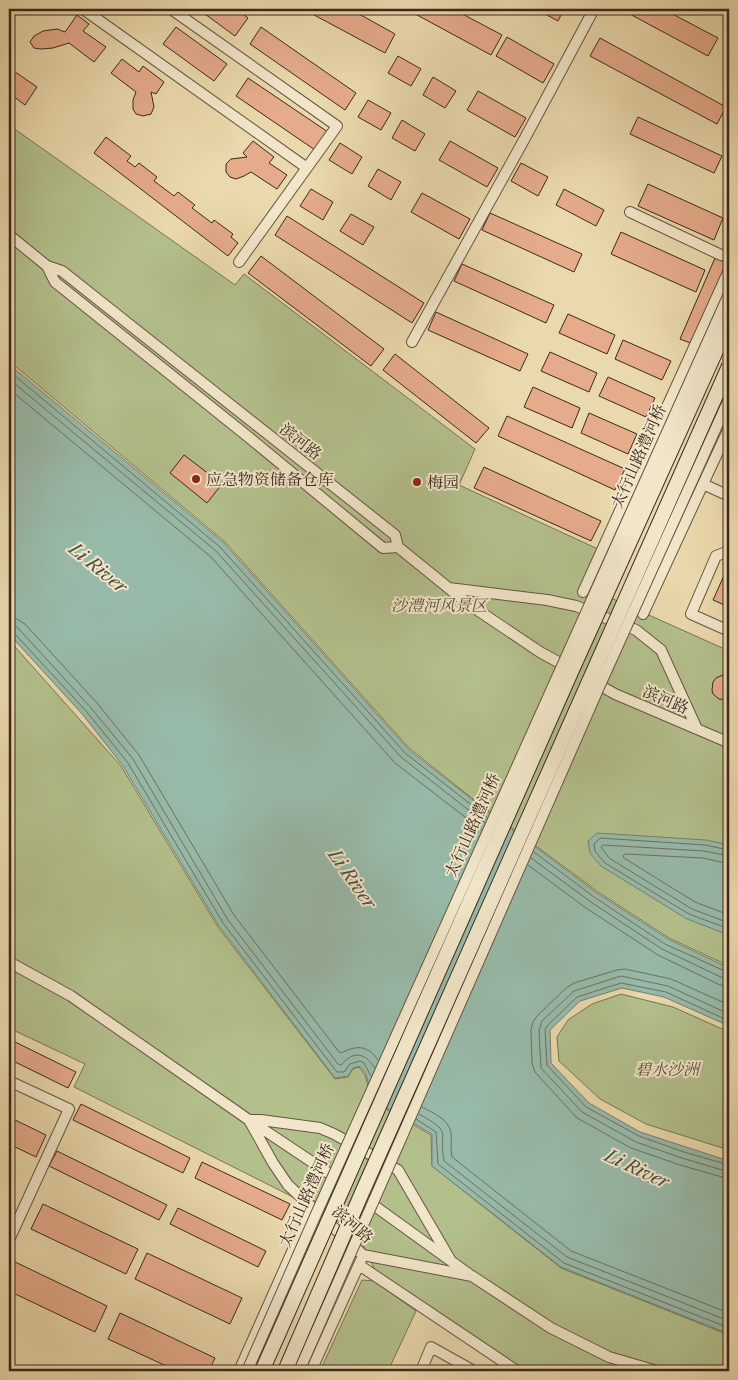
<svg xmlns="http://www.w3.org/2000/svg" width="738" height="1380" font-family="'Libre Caslon Text','Noto Serif SC',serif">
  <rect width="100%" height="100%" fill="#ead9ac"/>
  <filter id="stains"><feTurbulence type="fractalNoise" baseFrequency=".004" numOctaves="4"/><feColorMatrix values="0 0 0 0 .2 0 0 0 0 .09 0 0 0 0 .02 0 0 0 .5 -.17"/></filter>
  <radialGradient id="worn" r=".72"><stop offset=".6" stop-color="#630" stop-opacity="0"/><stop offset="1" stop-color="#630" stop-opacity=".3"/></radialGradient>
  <!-- green -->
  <path fill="#b3c08c" stroke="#777456" d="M9,125L235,285L244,274L475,449L459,485L598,549L582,585L729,651V966L669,938L598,892L473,799L409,748L225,542L9,361Z
    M9,640L121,766L218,927L335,1079L348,1077L353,1069L359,1067L365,1075L372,1101L431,1135L432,1166L561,1268L729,1335V1371H522L375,1270L362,1243L315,1201L295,1198L74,1087L85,1064L9,1028Z
    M621,994L673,1007L729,1032V1150L646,1124L600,1099L559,1061L557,1037L568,1020L592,1004Z
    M362,1280L374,1281L416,1311L388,1371H320Z"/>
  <!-- water -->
  <path fill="#98baa9" stroke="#738072" d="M9,364L224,543L409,750L473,800L597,893L668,939L729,968V1026L664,997L622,988L580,1001L550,1030L551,1063L589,1103L640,1132L729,1161V1334L561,1267L432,1166V1134L373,1100L366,1074L360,1066L353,1068L348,1076L335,1078L219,926L123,766L83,715L9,634Z
    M597,833L706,840L729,845V935L687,919L601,866L590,853L588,841Z"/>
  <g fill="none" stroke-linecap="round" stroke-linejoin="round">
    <!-- shore -->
    <path stroke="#6a7164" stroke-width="1" d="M9,371L220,547L405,753L487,817
      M9,379L216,551L401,757L485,823
      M9,389L211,557L395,763L482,830
      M9,618L17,619L25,624L97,703L139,755L234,915L339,1052L341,1053C356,1045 368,1045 378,1060
      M9,625L15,626L19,629L91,708L133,759L228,920L338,1064L341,1065C354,1050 365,1053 375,1068
      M9,631L14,633L87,712L128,763L223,923L337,1072H344L350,1064L360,1061L364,1063L371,1076
      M729,850L705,845L600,838L594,844L595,851L605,863L689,914L729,929
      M534,852L594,897L665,944L729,973
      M729,856L704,851L603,845L601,847L609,858L692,909L729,923
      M531,858L591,902L662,949L723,978L729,979
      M729,864L703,858L625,854L623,856L624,858L695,902L729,915
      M528,865L586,908L658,955L720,985L729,986
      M729,1005L671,979L625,969L617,970L574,983L566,988L537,1016L533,1022L531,1030L532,1063L535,1072L577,1118L631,1148L680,1165L729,1179
      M729,1014L668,986L621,976L574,991L542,1021L539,1030L541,1068L582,1112L636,1142L682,1158L729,1172
      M729,1021L666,992L621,983L577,997L547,1026L545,1030L547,1065L586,1107L639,1136L684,1152L729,1165
      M422,1107C433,1113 449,1119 451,1133C452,1141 450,1149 452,1157L571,1251L729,1313
      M419,1114C454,1134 438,1128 444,1161L567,1257L729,1321
      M416,1119L436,1132L438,1164L564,1263L729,1328"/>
  </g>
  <!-- building -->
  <path fill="#e5ab8b" stroke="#3b281f" d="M198,9H236L248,18L235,36Z
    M303,9H350L395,34L385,53Z
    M406,9H453L502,35L491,55Z
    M536,9H564L558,21Z
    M628,9H663L718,38L708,56L626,12Z
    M77,15L89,24L83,31L106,47L94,62L69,43L53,48L41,49L34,48L30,42L34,36L43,31L57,29L65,32Z
    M176,27L227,64L214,81L163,44Z
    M261,27L356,93L345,110L250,44Z
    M507,37L554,64L543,83L496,56Z
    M600,38L726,107L717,124L590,56Z
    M398,56L421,69L411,86L388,73Z
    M122,59L139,72L143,66L164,82L156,94L151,92L154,107L151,114L143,116L136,114L133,109V100L136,92L111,73Z
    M11,69L37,87L25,105L9,93V72Z
    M433,77L456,91L445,108L423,95Z
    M248,78L328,132L315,150L236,96Z
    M478,91L526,118L515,137L467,110Z
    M368,100L391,113L381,130L358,117Z
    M638,117L722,156L714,173L630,134Z
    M402,120L425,134L415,151L392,138Z
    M106,137L131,156L127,161L135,167L139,163L157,177L154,181L174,196L178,192L195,205L192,208L212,223L214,220L233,234L231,237L238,243L228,256L94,153Z
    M253,141L274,157L269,163L287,175L277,189L251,172L244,176L236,179L230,177L226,172V164L231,159L247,157L243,153Z
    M450,141L498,168L487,187L439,160Z
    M340,143L362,157L352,174L329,160Z
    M521,163L548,177L538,196L511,181Z
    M378,169L401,182L391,200L368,186Z
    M648,184L723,218L714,240L638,206Z
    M311,189L333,202L323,220L300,206Z
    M564,189L604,210L596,226L556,205Z
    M422,193L470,219L459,239L411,212Z
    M490,213L582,254L574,272L482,230Z
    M351,214L374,227L363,245L340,231Z
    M287,216L424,303L412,323L275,235Z
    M621,232L705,270L696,292L611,254Z
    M261,256L384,349L371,366L248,273Z
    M715,258L729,264L693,344L680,339Z
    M462,264L554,305L546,323L454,281Z
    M436,312L528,354L520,371L428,330Z
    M568,314L615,335L607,354L559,333Z
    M623,340L671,361L662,380L615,359Z
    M550,352L597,373L589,392L541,371Z
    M395,354L489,428L476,443L383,370Z
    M608,377L655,398L646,417L599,396Z
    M533,387L580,408L572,428L524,407Z
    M589,413L637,434L628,454L581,433Z
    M507,416L625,469L615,490L498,436Z
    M184,455L222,484L207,503L170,473Z
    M484,467L601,521L591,541L474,488Z
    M726,571L729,573V607L713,600Z
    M723,675L729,676V700H728L719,699L713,694L712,690L713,682L716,678Z
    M9,1039L76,1072L68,1088L9,1059Z
    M81,1104L190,1158L183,1173L73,1120Z
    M9,1117L46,1135L36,1157L9,1144Z
    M57,1151L167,1205L159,1220L49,1166Z
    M202,1162L290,1204L282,1220L195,1178Z
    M43,1204L138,1249L126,1274L31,1229Z
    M178,1208L266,1251L258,1267L170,1224Z
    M147,1253L242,1298L230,1324L135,1279Z
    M13,1261L107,1306L95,1332L9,1291V1269Z
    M120,1313L215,1358L209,1371H177L108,1339Z"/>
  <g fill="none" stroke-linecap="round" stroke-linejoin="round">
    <!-- street casing -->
    <g stroke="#675442" stroke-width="12">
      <path id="street" d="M83,9L307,168
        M171,9L337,126L239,262
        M630,212L721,255L729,257
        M9,235L47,266L62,271L395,535L398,547L467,603L540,652L569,668
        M47,266L55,282L246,435L383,548L398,547
        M412,342L525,138L594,9
        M729,428L703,484L729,496
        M729,551L716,556L691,614L729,631
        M449,588L547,600L576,606L636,630L661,650L697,729
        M583,592L729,270
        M643,614L703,484
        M592,681L615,694L725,741L729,745
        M9,962L71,996L249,1120L273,1163L288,1185L363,1255L472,1276L551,1328L609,1357L657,1371
        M9,1081L69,1109L9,1240
        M249,1120H261L320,1128L334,1134L398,1170L451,1261
        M252,1122L345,1184
        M365,1199L469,1274
        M359,1265L517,1371
        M239,1371L312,1207
        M311,1371L361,1260
        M421,1371L431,1347L474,1371"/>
    </g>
    <!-- street -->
    <use href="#street" stroke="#f1e6c9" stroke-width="10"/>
    <!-- street-bridge casing -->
    <g stroke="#675442" stroke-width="12" stroke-linecap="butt">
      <path id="street-bridge" d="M247,1371L317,1212L729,294
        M299,1371L600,685L729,399"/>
    </g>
    <!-- secondary-bridge casing -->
    <g stroke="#3b281f" stroke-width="16" stroke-linecap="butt">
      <path id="secondary-bridge" d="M262,1371L572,670L729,322
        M285,1371L361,1195L729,366"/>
    </g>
    <!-- street-bridge -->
    <use href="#street-bridge" stroke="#f1e6c9" stroke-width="10"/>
    <!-- secondary-bridge -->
    <use href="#secondary-bridge" stroke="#f1e6c9" stroke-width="14"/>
  </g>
  <!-- markers -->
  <g fill="#8f2418" stroke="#f1e6c9" stroke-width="2">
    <circle cx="196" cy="479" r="5"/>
    <circle cx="417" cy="482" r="5"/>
  </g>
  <g text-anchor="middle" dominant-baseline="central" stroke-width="4" stroke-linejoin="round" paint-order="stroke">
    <!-- street labels -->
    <g font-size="16" fill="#3b281f" stroke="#f1e6c9">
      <text transform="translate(301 441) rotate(38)">滨河路</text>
      <text transform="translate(638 456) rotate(-66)">太行山路澧河桥</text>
      <text transform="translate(666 699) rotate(23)">滨河路</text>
      <text transform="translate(472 825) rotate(-66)">太行山路澧河桥</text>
      <text transform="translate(306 1195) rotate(-66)">太行山路澧河桥</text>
      <text transform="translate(353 1224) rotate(41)">滨河路</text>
    </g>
    <!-- poi labels -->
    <g font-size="16" fill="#3b281f" stroke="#f1e6c9" text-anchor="start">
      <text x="206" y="479">应急物资储备仓库</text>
      <text x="427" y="482">梅园</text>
    </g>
    <!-- park labels -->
    <g font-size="16" font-style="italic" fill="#594e3a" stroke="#f1e6c9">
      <text x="439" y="605">沙澧河风景区</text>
      <text x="667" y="1069">碧水沙洲</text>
    </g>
    <!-- water labels -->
    <g font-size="18" font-style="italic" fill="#524c42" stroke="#f1e6c9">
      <text transform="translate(98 568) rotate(39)">Li River</text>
      <text transform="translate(352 879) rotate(55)">Li River</text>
      <text transform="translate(637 1169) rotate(25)">Li River</text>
    </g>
  </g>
  <!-- margin -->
  <rect width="738" height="1380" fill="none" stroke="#ead9ac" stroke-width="30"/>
  <rect x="10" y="10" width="718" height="1360" fill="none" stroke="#3b281f" stroke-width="2.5"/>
  <rect x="15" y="15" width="708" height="1350" fill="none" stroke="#3b281f"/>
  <rect width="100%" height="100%" filter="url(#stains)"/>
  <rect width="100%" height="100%" fill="url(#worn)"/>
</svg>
